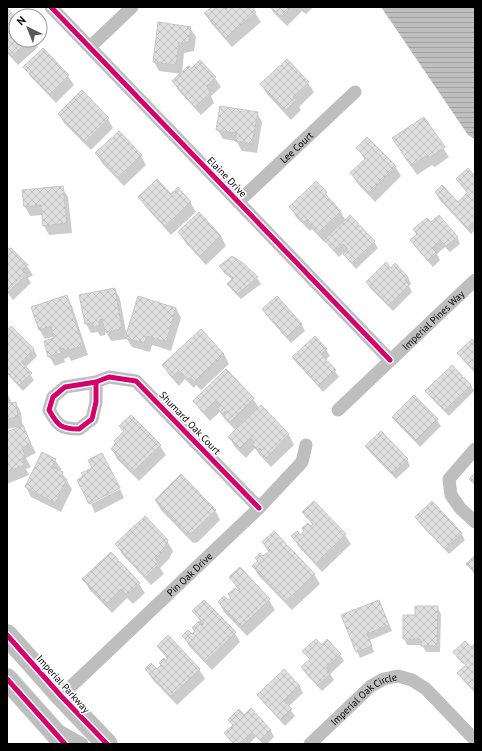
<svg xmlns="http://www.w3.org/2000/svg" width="482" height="751" font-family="'PT Sans',sans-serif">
  <defs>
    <pattern id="water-rules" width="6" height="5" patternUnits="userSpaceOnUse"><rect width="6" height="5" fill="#bfbfbf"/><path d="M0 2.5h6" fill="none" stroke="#a2a2a2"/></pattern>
    <pattern id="building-cross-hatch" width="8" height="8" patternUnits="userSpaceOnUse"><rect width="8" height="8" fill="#dfdfdf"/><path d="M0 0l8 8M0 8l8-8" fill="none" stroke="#bebebe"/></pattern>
  </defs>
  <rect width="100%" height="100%" fill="#fff"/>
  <!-- water -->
  <path fill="url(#water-rules)" d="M381,7H475V138H473L468,135Z"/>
  <!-- shadow -->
  <path fill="#0003" d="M213,7H223L226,10L229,7H251L261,22L232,47L211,23L206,14Z
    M270,7H313L306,14L302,11L287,26L273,12Z
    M7,9L16,19V40H34L38,47L18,65L7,53Z
    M190,28L196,37L194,51L184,53L182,73L192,69L200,62L215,78L221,87L211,96L214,103L201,115L178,90L173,81L181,74L159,71L154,62Z
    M43,49L68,76L74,85L56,103L30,76L25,67Z
    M287,60L308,83L314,92L299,107L301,110L291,120L267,94L261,84Z
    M257,113L262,122L257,153L242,151L236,141L223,139L217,129Z
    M59,114L108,119L113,128L91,150L64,123Z
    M424,118L449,157L435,167L432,165L417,175L399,148Z
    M357,148L395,166L401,176L375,202L357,183L351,173L365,160Z
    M96,153L141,156L146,165L124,186L102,163Z
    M475,178V230L471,234L439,199L436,192L458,203L468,194L457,180Z
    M316,182L326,193L332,203L340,211L346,221L374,242L378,248L356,269L348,260L343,253L339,257L329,246L326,241L324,242L312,229L310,231L296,217L290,207Z
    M62,187L68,197L72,233L49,235L44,226L43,215L30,216L25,206Z
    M171,195L190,202L196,212L171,235L145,206L139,197Z
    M199,213L221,236L226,246L206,265L185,242L179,232Z
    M431,223L457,237L460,244L450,252L445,247L437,254L440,260L433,267L415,246L412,240Z
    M10,249L27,266L33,275L28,278L31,283L13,300L7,292L26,274V272L7,290V250Z
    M242,263L257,278L261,284L241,299L232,290L228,284L233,280L224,273L221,267Z
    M391,269L408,277L411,284L409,286L412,292L393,311L371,289L367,283Z
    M115,289L120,299L127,337L176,308L181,318L171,351L152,345L150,352L132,347L127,339L111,341L105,330V335L100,336L98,332L91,333L86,324L81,295Z
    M67,297L72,306L88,355L71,361L69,357L64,359L65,362L55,366L49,356L56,338L55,336L45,339L39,329Z
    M277,297L302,325L305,331L291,343L267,316L263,309Z
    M11,327L34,350L37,356L25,368L34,380L23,391L7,374V331Z
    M475,344V373L462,359L459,353Z
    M326,350L330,356L325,360L335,371L339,377L323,392L297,363L293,357Z
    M224,354L229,364L201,390L196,385L194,388L185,379L179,386L169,375L164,366Z
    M226,370L253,399L259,408L261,407L289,435L294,445L271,467L259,454L255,448L246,458L235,447L230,437L236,431L224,418L220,412L210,421L200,410L194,401Z
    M471,385L474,391L449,416L430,397L427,391Z
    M7,393L12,403H16L21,413L23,428L36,453L26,458L31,467L26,469L29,475L7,484V433L18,427L7,429Z
    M414,396L437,420L441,426L420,447L397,423L394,417Z
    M131,416L160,446L166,455L139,481L117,459L112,449L124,433L120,426Z
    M366,446L407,459L410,466L396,479L370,452Z
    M55,460L61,469L60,472L62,473L72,489L61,512L31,497L26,487Z
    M120,489L124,498L95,513L91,504Z
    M156,501L215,510L220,520L198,542L193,543L161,510Z
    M314,502L345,535L351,544L322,572L298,546L293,536H301L313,526L304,512Z
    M417,518L461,533L465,540L449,554L420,524Z
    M167,541L173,551L169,559L160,568L164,574L151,585L122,554L116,544Z
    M263,542L314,574L320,584L292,610L259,576L253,566L269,553Z
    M111,554L139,584L145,593L133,604L127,598L112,613L89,589L84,579Z
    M475,557V575L467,564Z
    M240,568L269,600L275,610L247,636L224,612L219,602H228L239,591L230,577Z
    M379,601L392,631L370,640L374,652L360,658L342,616Z
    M437,607L441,614L440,652H426L422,645H407L404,638L416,616Z
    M194,611L235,633L240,642L212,670L189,646L184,636H192L195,632L193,628L200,621Z
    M327,641L340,655L344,661L330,674L334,680L322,691L306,674L302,668L310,660L304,652L321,646Z
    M475,644V693L462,679L459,673L466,666L458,659L454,653L471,648Z
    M158,646L199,669L205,679L177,705L152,679L146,669L157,670L161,666L160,663L166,662L168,660Z
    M284,670L300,687L303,693L288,707L295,716L285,726L262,701L258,695Z
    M251,709L271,731L274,737L267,744H263L256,737L249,744H233L225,733L233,726L229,720L244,716Z"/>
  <!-- building -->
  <path fill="url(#building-cross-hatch)" stroke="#c7c7c7" d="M212,7H225L226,9L228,7H252L256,12L226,38L204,13Z
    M271,7H291L281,17Z
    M7,8L16,18V40H29L12,56L7,51Z
    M158,22L191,27L189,42L179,43L176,65L153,62Z
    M43,48L69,75L50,94L23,67Z
    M287,59L309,82L293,97L296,100L285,111L260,84Z
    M200,60L216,77L207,86L210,93L195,107L172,81L188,66L192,68Z
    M82,90L109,118L85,142L58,114Z
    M220,106L258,112L252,144L235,141L237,133L216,130Z
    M424,117L445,147L429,158L426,156L411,166L392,138Z
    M119,131L142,155L118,177L95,153Z
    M367,137L396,166L369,193L350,173L366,158L356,148Z
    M468,168L475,176V221L467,228L435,192L442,185L458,202L468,192L456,179Z
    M157,179L171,194L178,187L191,202L165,226L138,197Z
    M316,181L327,192L325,194L341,211L318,233L306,220L304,222L289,207Z
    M63,186L67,223L43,226L41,205L24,207L22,190Z
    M199,212L221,236L200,256L178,232Z
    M350,215L375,241L352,263L343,254L348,249L343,244L335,251L324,240Z
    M439,215L458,237L446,246L441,241L433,248L437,253L428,261L410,240L417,234L413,229L427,218L431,222Z
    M11,248L28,265L22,269L26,273L7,291V249Z
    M232,256L243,263L258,277L237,294L227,284L233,278L219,266Z
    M386,262L391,268L395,263L408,277L405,280L409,285L389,305L366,282Z
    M115,288L122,329L105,332L102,319L99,320L100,325L93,327V323L85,324L79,295Z
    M67,295L83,346L65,351L64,348L60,349L61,353L48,357L44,341L54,338L51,326L39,330L31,307Z
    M138,296L176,308L166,342L147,336L144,343L125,338Z
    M277,296L302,324L287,338L262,309Z
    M11,326L34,349L21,362L32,373L19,385L7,373V330Z
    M201,329L224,354L195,382L190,377L188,379L179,370L173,377L162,365Z
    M315,336L327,349L321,354L336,370L319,386L292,357Z
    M472,339L475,343V371L457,353Z
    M452,365L471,385L445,410L425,391Z
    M226,369L254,398L230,422L224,416L227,413L225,411L222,414L217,408L220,406L216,401L204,412L193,401Z
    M7,392L9,403L16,402L18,417L7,419Z
    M414,395L438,419L416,441L392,417Z
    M261,405L289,434L265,459L259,453L262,450L260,448L257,450L252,445L255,442L251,438L240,449L228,437Z
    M131,415L161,445L133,472L111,449L116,443L114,441L124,431L119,426Z
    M23,425L31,444L22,448L26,457L22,459L24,465L7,472V432Z
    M381,431L408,459L392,474L365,446Z
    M42,452L56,459L52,467L63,472L61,476L67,479L55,503L25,487Z
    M102,453L120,488L89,504L77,480L83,476L81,473L92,468L88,460Z
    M475,473V485L469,479Z
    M181,474L216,510L192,533L187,534L155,500Z
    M314,501L346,534L316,563L291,536L297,531L301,535L304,531L302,528L308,523L311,526L313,524L302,512Z
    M432,501L462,533L445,549L415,517Z
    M145,516L168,540L164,550L155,559L159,564L146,577L115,544Z
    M274,531L315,574L286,601L252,566L258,561L255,558L260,553L263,556L270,551L262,542Z
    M111,552L140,583L127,595L121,589L106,604L82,579Z
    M475,555V573L466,564Z
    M240,567L270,599L241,627L218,602L224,596L228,600L231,598L228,594L235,588L238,591L240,589L229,577Z
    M204,600L236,632L206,661L182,636L188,630L192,634L195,631L192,628L199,621L202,625L204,623L192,611Z
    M379,600L389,625L367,634L372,646L356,652L341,615Z
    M415,606H438L437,646H421V639H403V615H415Z
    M168,635L200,669L171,696L145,669L151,663L157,669L161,665L159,663L164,658L166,661L168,658L157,646Z
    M316,639L322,645L327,639L341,654L326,668L331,673L318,685L301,667L310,659L302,651Z
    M465,641L471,647L475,643V685L472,688L457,673L466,665L453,652Z
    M284,669L300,686L284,701L292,709L281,720L257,695Z
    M251,708L271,730L260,740L252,732L239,744H234L224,733L233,725L228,720L239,709L244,715Z"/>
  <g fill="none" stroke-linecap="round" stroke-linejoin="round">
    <!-- primary casing -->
    <g stroke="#dbdbdb" stroke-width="22">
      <path id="primary" d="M7,635L61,696L107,744
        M7,679L65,744"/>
    </g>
    <!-- street -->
    <g stroke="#bebebe" stroke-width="13">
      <path d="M51,7L390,360"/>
      <path d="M90,47L132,7"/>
      <path id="s1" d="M238,202L355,92"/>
      <path d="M96,382V402L92,419L79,429C61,429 58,426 49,410L53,397L65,387L96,382L109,377L136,381L259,508"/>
      <path id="s2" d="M338,410L475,280"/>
      <path d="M475,449L449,479L451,495L460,508L475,522"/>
      <path id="s3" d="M61,696L259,508L302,462L306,445"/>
      <path d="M59,731L82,744"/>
      <path id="s4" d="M310,744L371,686L384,679L398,676L412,680L426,689L475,740"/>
    </g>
    <!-- primary -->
    <use href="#primary" stroke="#bebebe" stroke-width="21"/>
    <!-- cycleway casing -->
    <g stroke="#fff" stroke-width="8">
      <path id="cycleway" d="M51,7L390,360
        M96,382V402L92,419L79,429C61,429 58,426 49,410L53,397L65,387L96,382L109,377L136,381L259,508
        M7,635L61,696L107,744
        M7,679L65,744"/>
    </g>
    <!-- cycleway -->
    <use href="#cycleway" stroke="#d6006c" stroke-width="5"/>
  </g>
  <g text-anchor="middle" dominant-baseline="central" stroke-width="3.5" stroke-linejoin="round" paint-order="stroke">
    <!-- street labels -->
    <g font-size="10" fill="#000" stroke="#fff">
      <text stroke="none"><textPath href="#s1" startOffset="80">Lee Court</textPath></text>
      <text transform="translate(227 177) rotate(46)">Elaine Drive</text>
      <text stroke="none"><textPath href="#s2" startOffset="131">Imperial Pines Way</textPath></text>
      <text transform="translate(190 423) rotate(46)">Shumard Oak Court</text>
      <text stroke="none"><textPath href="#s3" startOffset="177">Pin Oak Drive</textPath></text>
      <text transform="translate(63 684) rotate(48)">Imperial Parkway</text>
      <text stroke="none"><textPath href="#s4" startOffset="71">Imperial Oak Circle</textPath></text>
    </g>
  </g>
  <!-- border -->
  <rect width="482" height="751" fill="none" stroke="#000000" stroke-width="16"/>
  <!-- north arrow -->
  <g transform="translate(28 28) rotate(317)"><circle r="19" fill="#ffffff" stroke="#999999"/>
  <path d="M0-3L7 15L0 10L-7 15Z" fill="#595959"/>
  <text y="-6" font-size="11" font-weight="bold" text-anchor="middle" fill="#000000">N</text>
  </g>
</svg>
